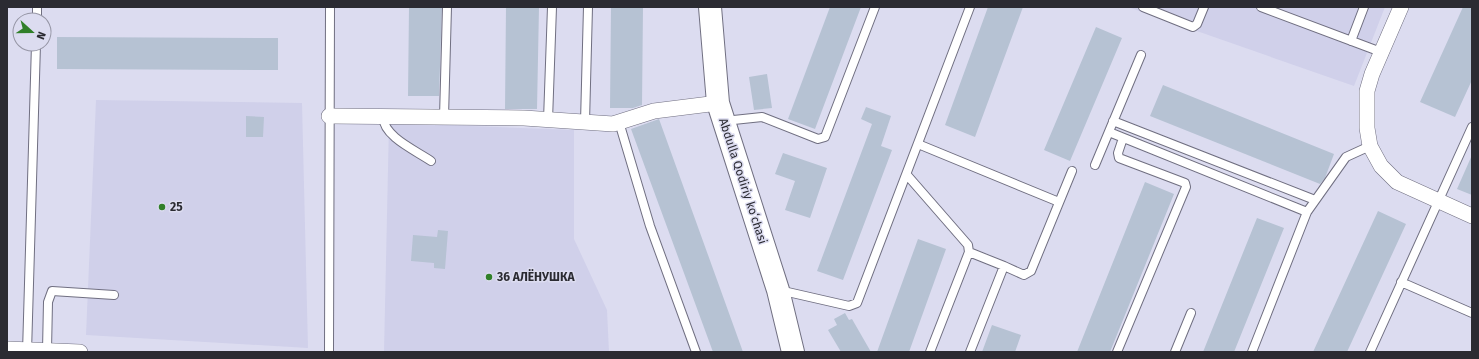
<svg xmlns="http://www.w3.org/2000/svg" width="1479" height="359" font-family="'Fira Sans',sans-serif">
  <rect width="100%" height="100%" fill="#dcdcf0"/>
  <!-- built -->
  <path fill="#d0d0ea" d="M1128,7H1385L1354,86Z
    M96,100L302,103L308,348L86,335Z
    M389,123L574,130V239L607,310L609,352H384Z"/>
  <!-- building -->
  <path fill="#b6c2d3" d="M409,7H442L439,96H408Z
    M506,7H539L537,109H505Z
    M611,7H643L642,105L633,108H610Z
    M830,7H861L815,129L788,119Z
    M988,7H1023L975,137L945,125Z
    M1463,7H1472V80L1455,117L1420,102Z
    M1096,27L1122,38L1070,161L1044,150Z
    M57,37L278,38V70L57,69Z
    M767,74L772,108L754,110L749,77Z
    M1163,85L1334,154L1325,178L1320,184L1150,116Z
    M866,107L891,116L881,146L892,150L843,280L817,271L872,124L861,119Z
    M246,116L264,117L263,137H246Z
    M659,119L743,352H713L631,129Z
    M783,153L827,168L810,218L785,210L795,181L775,174Z
    M1472,155V195L1457,189Z
    M1145,182L1174,194L1110,352H1077Z
    M1378,211L1406,224L1347,352H1313Z
    M1257,218L1284,228L1234,352H1203Z
    M438,230L448,231L445,269L434,268V263L411,261L413,235L437,237Z
    M918,239L946,249L909,352H877Z
    M845,313L849,320L852,319L871,352H841L828,330L837,325L834,319Z
    M992,325L1021,335L1015,352H982Z"/>
  <g fill="none" stroke-linecap="round" stroke-linejoin="round">
    <!-- lane casing -->
    <g stroke="#706f81" stroke-width="10">
      <path id="lane" d="M1143,7L1193,27L1197,24L1204,7
        M1261,7L1381,52
        M37,20V7
        M1351,41L1364,7
        M383,117C384,137 415,150 431,161
        M444,117L447,7
        M548,120L552,7
        M724,121L762,117L818,139L825,137L875,7
        M1113,121L1315,200
        M585,122L588,7
        M619,122L650,226L696,352
        M1109,132L1307,212L1252,352
        M918,144L1059,202
        M1095,165L1141,55
        M907,175L968,245L969,252L930,352
        M1307,212L1346,157L1370,146
        M969,252L1004,266
        M1401,282L1472,313
        M779,290L849,306L857,303L970,7
        M47,350L48,302L52,291L114,295
        M27,352L36,44
        M329,352L330,7
        M970,352L1004,266L1024,275L1031,271L1072,171
        M1117,352L1186,187L1185,183L1119,158L1118,153L1123,138
        M1175,352L1191,313
        M1370,352L1472,127"/>
    </g>
    <!-- street casing -->
    <g stroke="#706f81" stroke-width="16">
      <path id="street" d="M1401,7L1372,74L1367,91V128L1370,146L1381,166L1397,182L1472,216
        M329,116L524,118L613,124L654,111L718,103
        M7,349L80,352"/>
    </g>
    <!-- secondary casing -->
    <g stroke="#706f81" stroke-width="24">
      <path id="secondary" d="M710,7L718,103L778,290L793,352"/>
    </g>
    <!-- lane -->
    <use href="#lane" stroke="#fff" stroke-width="8"/>
    <!-- street -->
    <use href="#street" stroke="#fff" stroke-width="15"/>
    <!-- secondary -->
    <use href="#secondary" stroke="#fff" stroke-width="22"/>
  </g>
  <!-- markers -->
  <g fill="#307f29" stroke="#dcdcf0" stroke-width="1.5">
    <circle cx="162" cy="207" r="4"/>
    <circle cx="489" cy="277" r="4"/>
  </g>
  <g text-anchor="middle" dominant-baseline="central" stroke-width="3" stroke-linejoin="round" paint-order="stroke">
    <!-- street labels -->
    <g font-size="12" fill="#2b2b32" stroke="#dcdcf0">
      <text transform="translate(743 181) rotate(72)">Abdulla Qodiriy koʻchasi</text>
    </g>
    <!-- poi labels -->
    <g font-size="12" font-weight="bold" fill="#2b2b32" stroke="#dcdcf0" text-anchor="start">
      <text x="170" y="207">25</text>
      <text x="497" y="277">36 АЛЁНУШКА</text>
    </g>
  </g>
  <!-- border -->
  <rect width="1479" height="359" fill="none" stroke="#2b2b32" stroke-width="16"/>
  <!-- north arrow -->
  <g transform="translate(32 32) rotate(111)"><circle r="19" fill="#dcdcf0" stroke="#9595a4"/>
  <path d="M0-3L7 15L0 10L-7 15Z" fill="#307f29"/>
  <text y="-6" font-size="11" font-weight="bold" text-anchor="middle" fill="#2b2b32">N</text>
  </g>
</svg>
